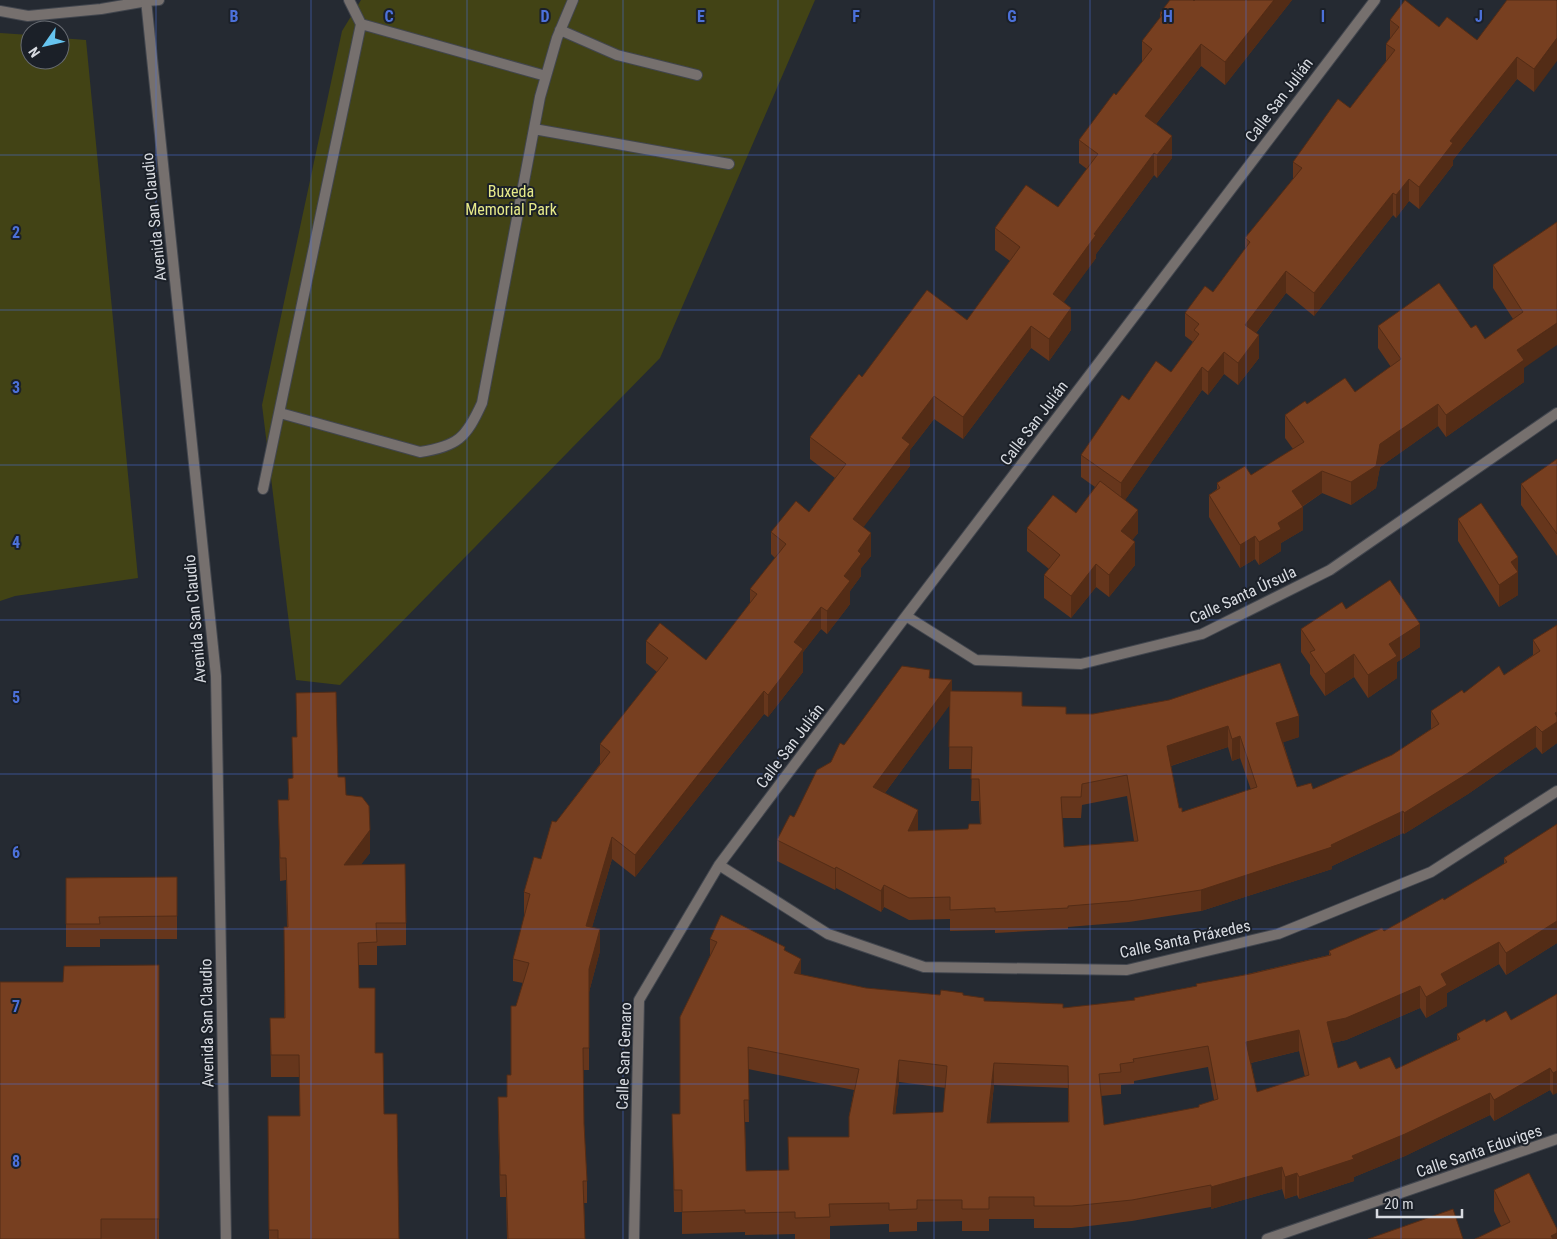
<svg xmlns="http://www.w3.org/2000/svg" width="1557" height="1239" font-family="'Roboto Condensed',sans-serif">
  <rect width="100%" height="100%" fill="#252a32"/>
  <!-- green -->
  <path fill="#424315" d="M361,0H815L660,358L340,685L296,680L262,405L342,31Z
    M0,33L30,35V60H60V38L86,40L138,578L15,596L0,601Z"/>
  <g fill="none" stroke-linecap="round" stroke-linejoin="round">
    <!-- service casing -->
    <g stroke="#42464e" stroke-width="12">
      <path id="service" d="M361,24L546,76
        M560,30L617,55L697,75
        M534,129L729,164
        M280,413L420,452C458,446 466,438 482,403L540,97L557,38L573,0
        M263,489L361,24L349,0"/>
    </g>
    <!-- minor casing -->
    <g stroke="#42464e" stroke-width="12">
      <path id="minor" d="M0,11L28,16L101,9L147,1
        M906,616L976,660L1081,664L1202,634L1330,570L1557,413
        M719,865L828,934L924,967L1127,970L1278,934L1431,872L1557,791
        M634,1239L639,1000L719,865L906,616L1375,0
        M1267,1239L1557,1139"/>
    </g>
    <!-- tertiary casing -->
    <g stroke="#42464e" stroke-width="12">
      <path id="tertiary" d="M146,0L216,676L226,1239
        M147,1L159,0"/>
    </g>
    <!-- service -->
    <use href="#service" stroke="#76706e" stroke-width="10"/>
    <!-- minor -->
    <use href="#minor" stroke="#76706e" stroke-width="10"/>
    <!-- tertiary -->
    <use href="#tertiary" stroke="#76706e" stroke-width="10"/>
  </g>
  <!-- wall -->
  <path fill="#66361c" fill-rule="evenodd" d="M1292,0L1225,85L1201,66L1156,124L1172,158L1157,178L1154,175L1096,254V258L1063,302L1071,330L1049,361L1031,348L963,439L934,419L910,450V466L863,527L871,556L861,568V576L850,591V604L827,634L821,629L803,652V672L768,717L764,714L635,877L612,859L592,927L600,951L589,992V1070H583L584,1124L587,1181V1203H584L585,1239H507L506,1197H500L498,1119V1097H507L511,1075L516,1006L523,983L513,981V959L525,915L524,914V892L541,859L556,822L600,764V744L657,672L646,663V641L706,660L750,603V589L775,558L771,554V532L809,512L835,478L810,459V437L862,377L967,320L1010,261L995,250V228L1058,207L1087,169L1079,163V140L1116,95L1142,62V41L1160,19V13L1194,1Z
    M1556,0L1534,92L1517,79L1453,160V165L1419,209L1409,201L1396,218L1393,215L1314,316L1286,293L1256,333L1259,358L1238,385L1224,374L1208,395L1202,390L1125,500L1138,533L1132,540L1135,565L1109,597L1096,587L1071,618L1044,598V575L1049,569L1027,551V528L1076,513L1095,487L1081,477V455L1129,400L1171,372L1193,342L1185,336V313L1213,292L1245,249V238L1293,179V162L1350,108L1386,61V44L1390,39V20L1439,27L1477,40Z
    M1557,222L1524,368V382L1446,437L1438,426L1380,467L1376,488L1351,505L1322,493L1302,507L1303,530L1281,543V551L1259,565L1255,559L1240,568L1209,517V495L1217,489V483L1251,475L1293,449L1285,438V415L1307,404L1355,392L1391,367L1378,348V326L1471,328L1485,339L1513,319L1493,288V265Z
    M1557,459V556L1521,505V484Z
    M1458,519L1518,557V595L1499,607L1458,541Z
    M1346,609L1420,647L1397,662V678L1368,698L1354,677L1325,696L1310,674V665L1301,652V629Z
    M1557,625V743L1542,754L1536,747L1468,794L1404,834L1403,833L1332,866V869L1201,911L1129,922L1068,927V929L995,933V930L950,931V919L909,920L884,907L881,912L836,888L835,890L777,861V840L794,817L831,762L844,745L930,678L952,691L1022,706L1066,714H1093L1169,700L1299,737L1283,742L1297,787L1313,789L1392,755L1431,729V711L1464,693L1504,675L1533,655V640ZM950,704L949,769H972L971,801H979L980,824L968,829L918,831L885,793ZM1228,747L1232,761L1240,758L1251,790L1182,812L1179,808L1171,766ZM1127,796L1134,841L1064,847L1062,818H1081L1082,805Z
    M296,693L338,777L370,853L361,864L406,923V945L377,946V965H359V988L375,1053L384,1114L399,1239H269L268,1116H300L299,1077H271L270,1018H284L287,927L286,880L280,881L278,800H288V779L293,778L292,737H297Z
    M1557,824V943L1506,975L1499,964L1447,993V1006L1426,1018L1420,1008L1346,1040L1332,1043L1338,1068L1396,1069L1457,1040V1034L1486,1022L1511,1020L1557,994L1553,1095L1550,1090L1494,1121L1490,1115L1405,1156L1354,1177V1181L1299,1199L1297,1195L1285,1199L1282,1189L1211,1209V1207L1132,1221L1072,1228H1034V1219H989V1231H962V1221L917,1222V1231L889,1232V1224L830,1226V1239H795V1234L745,1235V1232L682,1234V1212H674L672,1114H680L710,956V939L785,951L801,975L866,988L940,995L963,996L984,1001L1063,1008L1134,1001V998L1196,986L1329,955V951L1384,931L1444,900L1504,864V858ZM1299,1051L1305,1077L1257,1092L1251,1063ZM1208,1067L1214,1100L1199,1107L1104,1125L1101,1096L1121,1094V1085L1134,1084V1081ZM748,1069L854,1090L849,1117V1137H788L789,1170L746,1171L745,1122H749ZM899,1082L946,1088L943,1112L895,1114ZM994,1085L1068,1088V1122L990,1123Z
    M177,877V939H100V947H66V878Z
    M159,965V1239H0Z
    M1494,1190L1557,1229L1501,1226L1494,1211Z"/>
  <!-- shaded-wall -->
  <path fill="#532c16" d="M1274,0H1292L1225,85V62Z
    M1557,38V61L1534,92V69Z
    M1201,44V66L1145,138V116Z
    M1517,57V79L1453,160V165L1419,209V187L1450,141Z
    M1172,136V158L1157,178V155Z
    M1154,153V175L1096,254V258L1053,317V294L1094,234Z
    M1409,179V201L1396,218V195Z
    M1393,193V215L1314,316V293Z
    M1286,271V293L1245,347V325Z
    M1071,308V330L1049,361V339Z
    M1557,323V345L1524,368V382L1446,437V415L1517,350Z
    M1031,326V348L963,439V417Z
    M1259,335V358L1238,385V363Z
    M1224,352V374L1208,395V372Z
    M1202,367V390L1121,506V483Z
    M934,396V419L910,450V466L853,541V519L902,438Z
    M1438,404V426L1380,467L1376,488L1351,505V482L1380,444Z
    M1322,471V493L1292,513V491Z
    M1303,507V530L1281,543V551L1259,565V542L1278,523Z
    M1138,510V533L1121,554V531Z
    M871,533V556L861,568V576L850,591V604L827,634V611L844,576L858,551Z
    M1255,536V559L1240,568V545Z
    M1135,542V565L1109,597V575Z
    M1518,557V595L1499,607V585L1511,562Z
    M1096,564V587L1071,618V596Z
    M821,607V629L803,652V672L768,717V695L794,642Z
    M1420,624V647L1397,662V678L1368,698V675L1389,644Z
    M1354,654V677L1325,696V674Z
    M952,680V702L873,809V787Z
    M764,691V714L635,877V855Z
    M1557,712V743L1542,754V732Z
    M1299,716V737L1276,745V723Z
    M1228,726V747L1167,767V746Z
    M1536,726V747L1468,794L1404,834V813Z
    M1240,736V758L1232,761V739Z
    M918,810V832L908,831Z
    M1403,811V833L1332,866V869L1201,911V890L1331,845Z
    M370,830V853L344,887V865Z
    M612,837V859L586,948V926Z
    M836,867V888L835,890V869Z
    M884,885V907L881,912V891Z
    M1557,921V943L1506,975V953Z
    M600,929V951L589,992V969Z
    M1499,942V964L1447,993V1006L1426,1018V997L1441,974Z
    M801,959V980L794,973Z
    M1420,986V1008L1346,1040L1327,1044V1022Z
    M1299,1030V1051L1246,1064V1042Z
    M899,1060V1082L893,1135V1114Z
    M994,1063V1085L987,1145V1123Z
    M1550,1068V1090L1494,1121V1100Z
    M1557,1071V1093L1553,1095V1073Z
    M1490,1093V1115L1405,1156L1354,1177V1181L1299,1199V1177L1352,1156Z
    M1282,1167V1189L1211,1209V1187Z
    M1297,1173V1195L1285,1199V1177Z
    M1557,1233V1239H1551V1236Z"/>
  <!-- building -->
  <path fill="#773f20" stroke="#532c16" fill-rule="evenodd" d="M1170,0H1193L1194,1L1195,0H1274L1225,62L1201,44L1145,116L1172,136L1157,155L1154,153L1094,234L1096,235L1053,294L1071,308L1049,339L1031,326L963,417L934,396L902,438L910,444L853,519L871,533L858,551L861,554L844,576L850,581L827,611L821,607L794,642L803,649L768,695L764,691L635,855L612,837L586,926L600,929L589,969V1048H583L584,1124L587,1181H583L585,1239H508L506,1175H500L498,1097H507V1075H511V1006H516L529,963L513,959L530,894L524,892L534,857L541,859L552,821L556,822L610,752L600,744L668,658L646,641L660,623L706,660L757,594L750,589L786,544L771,532L796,501L809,512L846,464L810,437L859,374L862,377L927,290L967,320L1020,247L995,228L1026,185L1058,207L1098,154L1079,140L1114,93L1116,95L1152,49L1142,41L1162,15L1160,13Z
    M1405,0L1439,27L1447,17L1477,40L1507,0H1556L1557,1V38L1534,69L1517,57L1450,141L1453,143L1419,187L1409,179L1396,195L1393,193L1314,293L1286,271L1245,325L1259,335L1238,363L1224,352L1208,372L1202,367L1121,483L1081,455L1122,395L1129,400L1156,361L1171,372L1199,334L1194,330L1199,324L1185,313L1205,286L1213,292L1250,242L1245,238L1302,168L1293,162L1338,99L1350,108L1395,50L1386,44L1399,27L1390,20Z
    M1557,222V323L1517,350L1524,360L1446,415L1438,404L1380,444L1376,466L1351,482L1322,471L1292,491L1303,507L1278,523L1281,529L1259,542L1255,536L1240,545L1209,495L1220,488L1217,483L1245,466L1251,475L1304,442L1285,415L1305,401L1307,404L1345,378L1355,392L1401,359L1378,326L1439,283L1471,328L1476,325L1485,339L1523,312L1493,265Z
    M1557,459V534L1521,484Z
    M1100,481L1138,510L1121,531L1135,542L1109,575L1096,564L1071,596L1044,575L1060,555L1027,528L1053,495L1076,513Z
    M1481,503L1518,557L1511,562L1518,572L1499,585L1458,519Z
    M1390,580L1420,624L1389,644L1397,656L1368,675L1354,654L1325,674L1310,652L1315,650L1301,629L1342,602L1346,609Z
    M1557,625V712L1555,713L1557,717V722L1542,732L1536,726L1468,773L1404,813L1403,811L1331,845L1332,847L1201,890L1129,901L1068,906V908L995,912V908L950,910V897L909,898L884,885L881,891L836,867L835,869L777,840L790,815L794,817L817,770L831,762L840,743L844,745L902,666L930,670L929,678L952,680L873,787L918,810L908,831L968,829L969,824H981L979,779H971L972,747H949L950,691L1022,692V706L1066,707V714H1093L1169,700L1280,663L1299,716L1276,723L1297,787L1311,783L1313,789L1392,755L1439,724L1431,711L1462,690L1464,693L1499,666L1504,675L1540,651L1533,640ZM1228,726L1232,739L1240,736L1257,787L1182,812V808H1179L1167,746ZM1127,775L1138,841L1064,847L1061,797H1081L1082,784Z
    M336,692L338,777H345L346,795L362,797L369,806L370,830L344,865L405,864L406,923H376L377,942L358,943L359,988H375V1053H383L384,1114H397L399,1239H278V1230H269L268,1116H300L299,1055H271L270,1018H285L284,927H288L286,858H280L278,800H289L288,779L293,778L292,737H297L296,693Z
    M1557,824V921L1506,953L1499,942L1441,974L1447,985L1426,997L1420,986L1346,1018L1327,1022L1338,1068L1356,1061L1360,1069L1390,1057L1396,1069L1460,1039L1457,1034L1485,1019L1486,1022L1506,1011L1511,1020L1557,994V1071L1553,1073L1550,1068L1494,1100L1490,1093L1405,1134L1352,1156L1354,1159L1299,1177L1297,1173L1285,1177L1282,1167L1211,1187V1185L1132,1200L1072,1206H1034V1197H989V1209H962V1200H917V1209L889,1210V1203L829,1204L830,1217L795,1218V1212L745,1213V1210L682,1212V1190H674L672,1114H680V1017L717,942L710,939L721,915L785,947L784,950L801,959L794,973L866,988L940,995L941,990L963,993V995L984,998V1001L1063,1004V1008L1135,1000L1134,998L1197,986L1196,984L1250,974L1331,955L1329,951L1382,928L1384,931L1443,898L1444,900L1507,862L1504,858ZM1299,1030L1309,1075L1257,1092L1246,1042ZM1208,1046L1218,1099L1199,1105V1107L1104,1125L1099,1074L1121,1072L1120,1064L1134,1062L1133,1059ZM748,1047L859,1069L849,1117V1137H788L789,1170L746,1171L744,1100H749ZM899,1060L947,1066L943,1112L893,1114ZM994,1063L1068,1066L1069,1122L987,1123Z
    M177,877V916L99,917L100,924H66V878Z
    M159,965V1219H101V1239H0V982H63L64,966Z
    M1529,1173L1557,1229V1233L1551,1236L1553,1239H1475L1510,1222L1494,1190Z
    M1453,1209L1463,1239H1368Z"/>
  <!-- grid -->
  <path fill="none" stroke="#4c71da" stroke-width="1" stroke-opacity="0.55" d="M156,0V1239M311,0V1239M467,0V1239M623,0V1239M778,0V1239M934,0V1239M1090,0V1239M1246,0V1239M1401,0V1239M0,155H1557M0,310H1557M0,465H1557M0,620H1557M0,774H1557M0,929H1557M0,1084H1557"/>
  <g text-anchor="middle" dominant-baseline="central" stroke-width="4" stroke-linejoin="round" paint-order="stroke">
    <!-- street labels -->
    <g font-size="16" fill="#d8dbe1" stroke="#1b2028">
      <text transform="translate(1279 100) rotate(-53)">Calle San Julián</text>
      <text transform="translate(154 217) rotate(-96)">Avenida San Claudio</text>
      <text transform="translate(1034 423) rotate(-53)">Calle San Julián</text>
      <text transform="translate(1243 595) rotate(-25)">Calle Santa Úrsula</text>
      <text transform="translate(195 619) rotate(-95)">Avenida San Claudio</text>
      <text transform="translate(790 746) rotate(-53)">Calle San Julián</text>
      <text transform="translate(1185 939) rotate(-12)">Calle Santa Práxedes</text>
      <text transform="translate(207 1023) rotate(-91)">Avenida San Claudio</text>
      <text transform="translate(624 1056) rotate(-88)">Calle San Genaro</text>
      <text transform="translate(1479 1151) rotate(-19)">Calle Santa Eduviges</text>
    </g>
    <!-- park labels -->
    <g font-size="16" fill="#e6e989" stroke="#1b2028">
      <text x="511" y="191">Buxeda<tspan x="511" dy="18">Memorial Park</tspan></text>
    </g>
  </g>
  <g font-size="16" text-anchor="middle" font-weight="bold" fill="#4c71da" stroke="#1b2028" stroke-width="4" stroke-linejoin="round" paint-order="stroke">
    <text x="234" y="22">B</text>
    <text x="389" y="22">C</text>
    <text x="545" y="22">D</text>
    <text x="701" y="22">E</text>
    <text x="856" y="22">F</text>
    <text x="1012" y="22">G</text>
    <text x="1168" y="22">H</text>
    <text x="1323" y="22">I</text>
    <text x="1479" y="22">J</text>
    <text x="16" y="238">2</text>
    <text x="16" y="393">3</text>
    <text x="16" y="548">4</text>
    <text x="16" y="703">5</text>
    <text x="16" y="858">6</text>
    <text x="16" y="1012">7</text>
    <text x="16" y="1167">8</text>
  </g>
  <!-- north arrow -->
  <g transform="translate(45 45) rotate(236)"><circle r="24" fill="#1b2028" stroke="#676b72"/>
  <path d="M0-4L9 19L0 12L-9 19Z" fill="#66c4ef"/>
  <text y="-8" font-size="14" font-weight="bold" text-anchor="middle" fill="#d8dbe1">N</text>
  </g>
  <!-- scale -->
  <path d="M1377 1209v8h85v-8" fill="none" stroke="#d8dbe1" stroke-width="2.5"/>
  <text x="1384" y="1209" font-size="15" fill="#d8dbe1" stroke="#1b2028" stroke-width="4" paint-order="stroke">20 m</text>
</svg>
